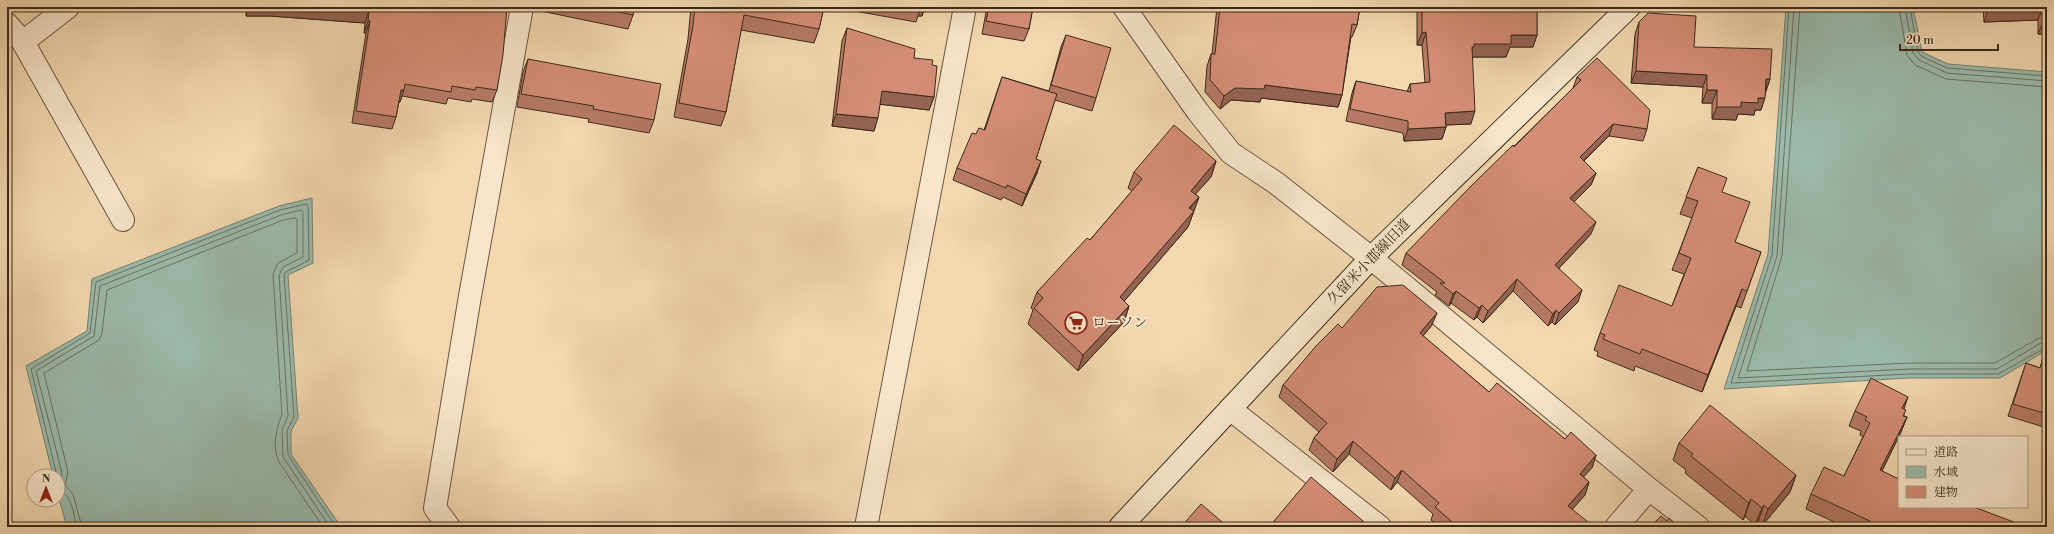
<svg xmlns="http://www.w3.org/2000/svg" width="2054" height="534" font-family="'Libre Bodoni','Noto Serif JP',serif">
  <rect width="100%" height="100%" fill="#f2d7af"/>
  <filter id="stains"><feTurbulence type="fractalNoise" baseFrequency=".005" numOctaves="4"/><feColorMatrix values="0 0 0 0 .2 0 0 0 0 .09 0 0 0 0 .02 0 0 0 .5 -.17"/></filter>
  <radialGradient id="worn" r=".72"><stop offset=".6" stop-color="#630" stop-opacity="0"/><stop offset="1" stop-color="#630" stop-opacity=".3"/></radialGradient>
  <!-- water -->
  <path fill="#9bbaac" stroke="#748071" d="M1786,7H1913L1922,52L1948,64L2047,72V350L2000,378H1909L1724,389L1768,254Z
    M312,198L313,263L288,275L298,418L291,431V454L341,527H67L58,495V476H53L26,366L87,331L92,279L279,206Z"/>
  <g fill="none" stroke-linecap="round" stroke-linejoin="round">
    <!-- shore -->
    <path stroke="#6a7262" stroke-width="1" d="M1789,7L1772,255L1731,383L1909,374H1998L2047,347
      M1794,7L1777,256L1738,378L1909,369H1997L2041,343L2047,342
      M1800,7L1782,256L1747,371L1909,363H1995L2039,338L2047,336
      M1899,7L1907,55L1915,65L1946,79L2047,87
      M1905,7L1913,53L1919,60L1947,73L2047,81
      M1910,7L1918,52L1921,56L1947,68L2047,76
      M57,476L31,369L90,333L96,282L280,210L306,204L308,206L309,260L286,272L284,275L294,417L287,431L288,455L336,527
      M58,483L61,479L62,473L36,371L94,336L100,286L281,215L301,210L303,212V257L283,267L279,275L288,416L282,430L283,457L330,527
      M58,491C71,492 75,516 76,527
      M82,527L73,494L65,485L68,472L44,373L99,340L102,333L107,290L283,220L295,218L297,219V253L278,263L273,274L282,415C276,428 272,447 279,462L323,527"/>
    <!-- street casing -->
    <g stroke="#68553e" stroke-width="24">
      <path id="street" d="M1124,7L1198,112L1231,153L1276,183L1371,258L1649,489L1698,527
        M7,24L23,42L123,220
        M23,42L68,7
        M1230,409L1380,527
        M449,527L435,508L470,296L522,7
        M866,527L965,7
        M1616,527L1649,489"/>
    </g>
    <!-- secondary casing -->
    <g stroke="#3a2a19" stroke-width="24">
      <path id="secondary" d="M1120,527L1371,258L1629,7"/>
    </g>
    <!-- street -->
    <use href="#street" stroke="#f7e5cb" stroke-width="22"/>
    <!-- secondary -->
    <use href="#secondary" stroke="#f7e5cb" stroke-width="22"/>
  </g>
  <!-- wall -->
  <path fill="#b67965" stroke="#3a2a19" d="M17,7H25L20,11Z
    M246,7H507L497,90L492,102L472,99L471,102L448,98L446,104L402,96L400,102H399L396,117L392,129L352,123L366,33H364L365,23L270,16H246Z
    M536,7H635L633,15L628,29L536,10Z
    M691,7H824L819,29L814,43L741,30L726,112L721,126L674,117L688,39Z
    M832,7H925L922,16H918L916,22Z
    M987,7H1033L1029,29L1024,41L982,34Z
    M1217,7H1360L1357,25L1352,37H1351L1342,95L1338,107L1261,98L1260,102L1231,100L1220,109L1205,92L1207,66L1211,54H1212Z
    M1417,7H1537V35L1533,47H1510L1506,57H1472L1471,124L1446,125V127L1442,139L1404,141L1403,133L1346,121L1352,93L1356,81L1407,92L1410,84L1425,83L1422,45H1417Z
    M1983,7H2047V54H2044L2043,34H2038V20L1984,22Z
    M1639,22L1694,47L1770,79L1766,91L1761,110H1755L1754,115L1738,114L1736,120L1712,119V103H1702L1703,87L1631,83L1635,34Z
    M847,28L914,58L932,65L934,97L929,110L880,104L874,131L832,126L842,41Z
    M1066,35L1096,98L1092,111L1055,100L1036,159L1037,173L1022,206L1003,197L1001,200L953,180L957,168L976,134L984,130L1002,77L1049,91L1061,47Z
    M528,59L654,120L649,133L588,122L589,119L517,107L523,72Z
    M1577,77L1647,129L1643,141L1609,136L1584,161L1596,173L1591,185L1574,202L1591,234L1559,268L1578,302L1555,325L1552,322L1548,326L1513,291L1483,323L1477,317L1474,320L1451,303L1449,306L1435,295L1437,292L1402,265L1406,253L1573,88Z
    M1216,161L1211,177L1195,194L1199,197L1188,227L1124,301L1129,306L1124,322L1078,371L1028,324L1033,310L1031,308L1037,292L1090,240L1132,191L1128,188L1134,172Z
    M1698,167L1722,192L1735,242L1761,252L1741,308L1736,306L1702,392L1635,366L1634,371L1597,356L1598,352L1594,350L1600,333L1672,306L1684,274L1672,270L1692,218L1680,214Z
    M1432,325L1423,336L1489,392L1565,439L1596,455L1592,468L1583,477L1589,482L1585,495L1572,509L1586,527H1439L1431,520L1433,514L1397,482L1391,490L1349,454L1333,472L1309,450L1314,438L1319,432L1279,397L1283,385L1342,328Z
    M2044,355L2047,356V428L2008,416L2026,363L2040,368Z
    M1904,409V416L1907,417L1901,432L1882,471L1899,507L2027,527H1845L1806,509L1811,494L1844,476L1863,437L1860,435L1861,431L1849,426L1855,411Z
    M1679,443L1796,475L1790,492L1762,526L1758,522L1755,525L1745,516L1743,520L1685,473L1686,470L1673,460Z"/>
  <!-- shaded-wall -->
  <path fill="#946353" stroke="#3a2a19" d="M22,7H25L20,11Z
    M249,7H317L369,11L365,23L270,16H246Z
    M920,7H925L922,16H918L921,8Z
    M1989,7H2043L2038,20L1984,22Z
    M2045,17H2047V24L2043,34H2038Z
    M368,21H370L366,33H364Z
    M1426,32L1422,45H1417L1422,33Z
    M1511,35H1537L1533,47H1510L1506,57H1471L1472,47L1474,44Z
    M2047,45V54H2044Z
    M1636,71L1707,75L1703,87L1631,83Z
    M1766,79H1770L1766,91Z
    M1265,85L1342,95L1338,107L1261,98L1260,102L1231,100L1220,109L1224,96L1235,88Z
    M401,90H404L400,102H396Z
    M1707,90H1717L1712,103H1702Z
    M882,91L934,97L929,110L877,104Z
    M1758,98H1765L1761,110H1755L1754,115L1738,114L1736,120L1712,119L1717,107Z
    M1475,111L1471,124L1441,125L1445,113Z
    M836,114L878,118L874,131L832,126Z
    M1613,124L1609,136L1575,169L1580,157Z
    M1446,127L1442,139L1404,141L1408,129Z
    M1041,161L1037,173L1022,206L1026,194Z
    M1216,161L1211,177L1185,206L1191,191Z
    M1596,173L1591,185L1566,210L1570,198Z
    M1199,197L1188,227L1114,313L1120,297Z
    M1596,222L1591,234L1551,277L1555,265Z
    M1517,279L1513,291L1483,323L1488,311Z
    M1742,289L1736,306L1702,392L1708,375Z
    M1582,290L1578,302L1555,325L1559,313Z
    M1456,291L1451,303L1449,306L1453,294Z
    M1482,305L1477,317L1474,320L1479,308Z
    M1129,306L1124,322L1078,371L1083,355Z
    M1556,310L1552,322L1548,326L1553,314Z
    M1437,313L1432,325L1415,346L1420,333Z
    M1908,397L1903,412L1902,408Z
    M1907,417L1901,432L1875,485L1880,470Z
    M1353,441L1349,454L1333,472L1337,459Z
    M1596,455L1592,468L1575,486L1580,474Z
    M1402,470L1397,482L1391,490L1395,478Z
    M1796,475L1790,492L1762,526L1768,509Z
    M1589,482L1585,495L1564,519L1568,506Z
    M1751,499L1745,516L1743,520L1749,503Z
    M1764,505L1758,522L1755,525L1762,508Z
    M1363,521L1361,527H1358Z"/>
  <!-- building -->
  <path fill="#d48d76" stroke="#3a2a19" d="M317,7H507L503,55L497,90L476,87L475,90L452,86L451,92L405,84L404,90H401L396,117L356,111L370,21H368L369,11Z
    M596,7H635L633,15Z
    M695,7H824L819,29L744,15L726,112L679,103L693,25Z
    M989,7H1033L1029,29L986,21Z
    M1220,7H1360L1357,25L1352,24L1342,95L1265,85L1264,89L1235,88L1224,96L1210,80L1211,54H1215Z
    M1422,7H1537V35H1511V44H1474V47H1472L1475,111L1445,113L1446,127L1408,129V121L1350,109L1356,81L1411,92L1410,84L1430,82L1426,32L1422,33Z
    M2044,7H2047V17H2045Z
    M1648,13L1696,16L1694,47L1772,49L1770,79H1766L1765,98H1758V103L1741,102V107H1717V90H1707V75L1636,71L1639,22Z
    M847,28L915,49L914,58L933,60L932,65L937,66L934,97L882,91L878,118L836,114Z
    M1066,35L1111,48L1096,98L1051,85Z
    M1597,58L1650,110L1647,129L1613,124L1580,157L1596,173L1570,198L1596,222L1555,265L1582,290L1559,313L1556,310L1553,314L1517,279L1488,311L1482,305L1479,308L1456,291L1453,294L1440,283H1445L1406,253L1473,184L1513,145L1514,147L1581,80L1577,77Z
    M528,59L661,84L654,120L593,109L594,106L521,94Z
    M1002,77L1057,94L1036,159L1041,161L1026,194L1007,185L1006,188L957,168L972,133L976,134L979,128L985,130Z
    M1174,125L1216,161L1191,191L1199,197L1189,208L1194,211L1120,297L1129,306L1083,355L1034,308L1043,298L1037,292L1087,238L1090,240L1142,179L1134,172Z
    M1698,167L1727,178L1722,192L1750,202L1735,242L1761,252L1747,291L1742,289L1708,375L1642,349L1640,354L1603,339L1605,335L1600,333L1619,285L1672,306L1691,258L1679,253L1698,201L1686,197Z
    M1403,285L1437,313L1420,333L1489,392L1497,383L1565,439L1571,432L1596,455L1580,474L1589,482L1568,506L1588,522L1584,527H1447L1452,522L1435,507L1439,503L1402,470L1395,478L1353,441L1337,459L1314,438L1327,423L1283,385L1316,346L1338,324L1342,328L1377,287Z
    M2044,355L2047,356V414L2013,404L2026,363L2040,368Z
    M1871,378L1908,397L1902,408L1906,410L1903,416L1907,417L1880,470L1899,479V507H1974L2027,527H1867L1870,521L1811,494L1824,467L1844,476L1870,423L1865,420L1867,417L1855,411Z
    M1710,405L1796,475L1768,509L1764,505L1762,508L1751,499L1749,503L1691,456L1693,454L1679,443Z
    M1311,477L1363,521L1358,527H1269Z
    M1201,504L1228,527H1181Z
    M1661,516L1667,521L1669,518L1677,525L1681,522L1687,527H1650Z"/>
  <!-- icons -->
  <defs>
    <g id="supermarket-ring" transform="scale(1.15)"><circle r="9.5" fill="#f7e5cb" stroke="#8f2418" stroke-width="1.5"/><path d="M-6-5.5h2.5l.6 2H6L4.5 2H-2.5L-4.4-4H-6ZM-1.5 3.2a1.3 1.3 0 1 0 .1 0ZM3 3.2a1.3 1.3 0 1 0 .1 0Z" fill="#8f2418"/></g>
  </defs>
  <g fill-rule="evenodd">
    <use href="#supermarket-ring" x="1076" y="323"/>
  </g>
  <g text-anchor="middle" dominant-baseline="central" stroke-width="3.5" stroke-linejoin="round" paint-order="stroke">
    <!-- street labels -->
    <g font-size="14" fill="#3a2a19" stroke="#f7e5cb">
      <text transform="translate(1369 262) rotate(-46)">久留米小郡線旧道</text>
    </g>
    <!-- poi labels -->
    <g font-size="14" fill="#3a2a19" stroke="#f7e5cb" text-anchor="start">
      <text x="1092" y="323">ローソン</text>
    </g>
  </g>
  <!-- margin -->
  <rect width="2054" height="534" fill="none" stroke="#f2d7af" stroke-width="24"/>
  <rect x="8" y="8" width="2038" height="518" fill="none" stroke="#3a2a19" stroke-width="2"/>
  <rect x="12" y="12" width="2030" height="510" fill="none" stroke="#3a2a19"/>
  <!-- legend -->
  <rect x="1898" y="436" width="130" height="72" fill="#f7e5cb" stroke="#ab9a84"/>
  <rect x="1906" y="449" width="20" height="6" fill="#f7e5cb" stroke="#ab9a84"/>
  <text x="1934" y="456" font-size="12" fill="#3a2a19">道路</text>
  <rect x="1906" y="466" width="20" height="12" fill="#9bbaac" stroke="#ab9a84"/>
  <text x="1934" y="476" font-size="12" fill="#3a2a19">水域</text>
  <rect x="1906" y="486" width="20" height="12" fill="#d48d76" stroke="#ab9a84"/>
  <text x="1934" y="496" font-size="12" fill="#3a2a19">建物</text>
  <!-- north arrow -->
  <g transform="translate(46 488)"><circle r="19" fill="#f7e5cb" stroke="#ab9a84"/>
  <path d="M0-3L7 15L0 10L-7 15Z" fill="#8f2418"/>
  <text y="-6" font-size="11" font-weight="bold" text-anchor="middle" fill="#3a2a19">N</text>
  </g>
  <!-- scale -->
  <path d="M1900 44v6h98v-6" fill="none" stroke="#3a2a19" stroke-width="2"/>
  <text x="1906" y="44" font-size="12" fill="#3a2a19" stroke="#f7e5cb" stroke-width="3" paint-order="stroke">20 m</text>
  <rect width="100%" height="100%" filter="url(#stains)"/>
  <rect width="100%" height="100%" fill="url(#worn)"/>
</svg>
